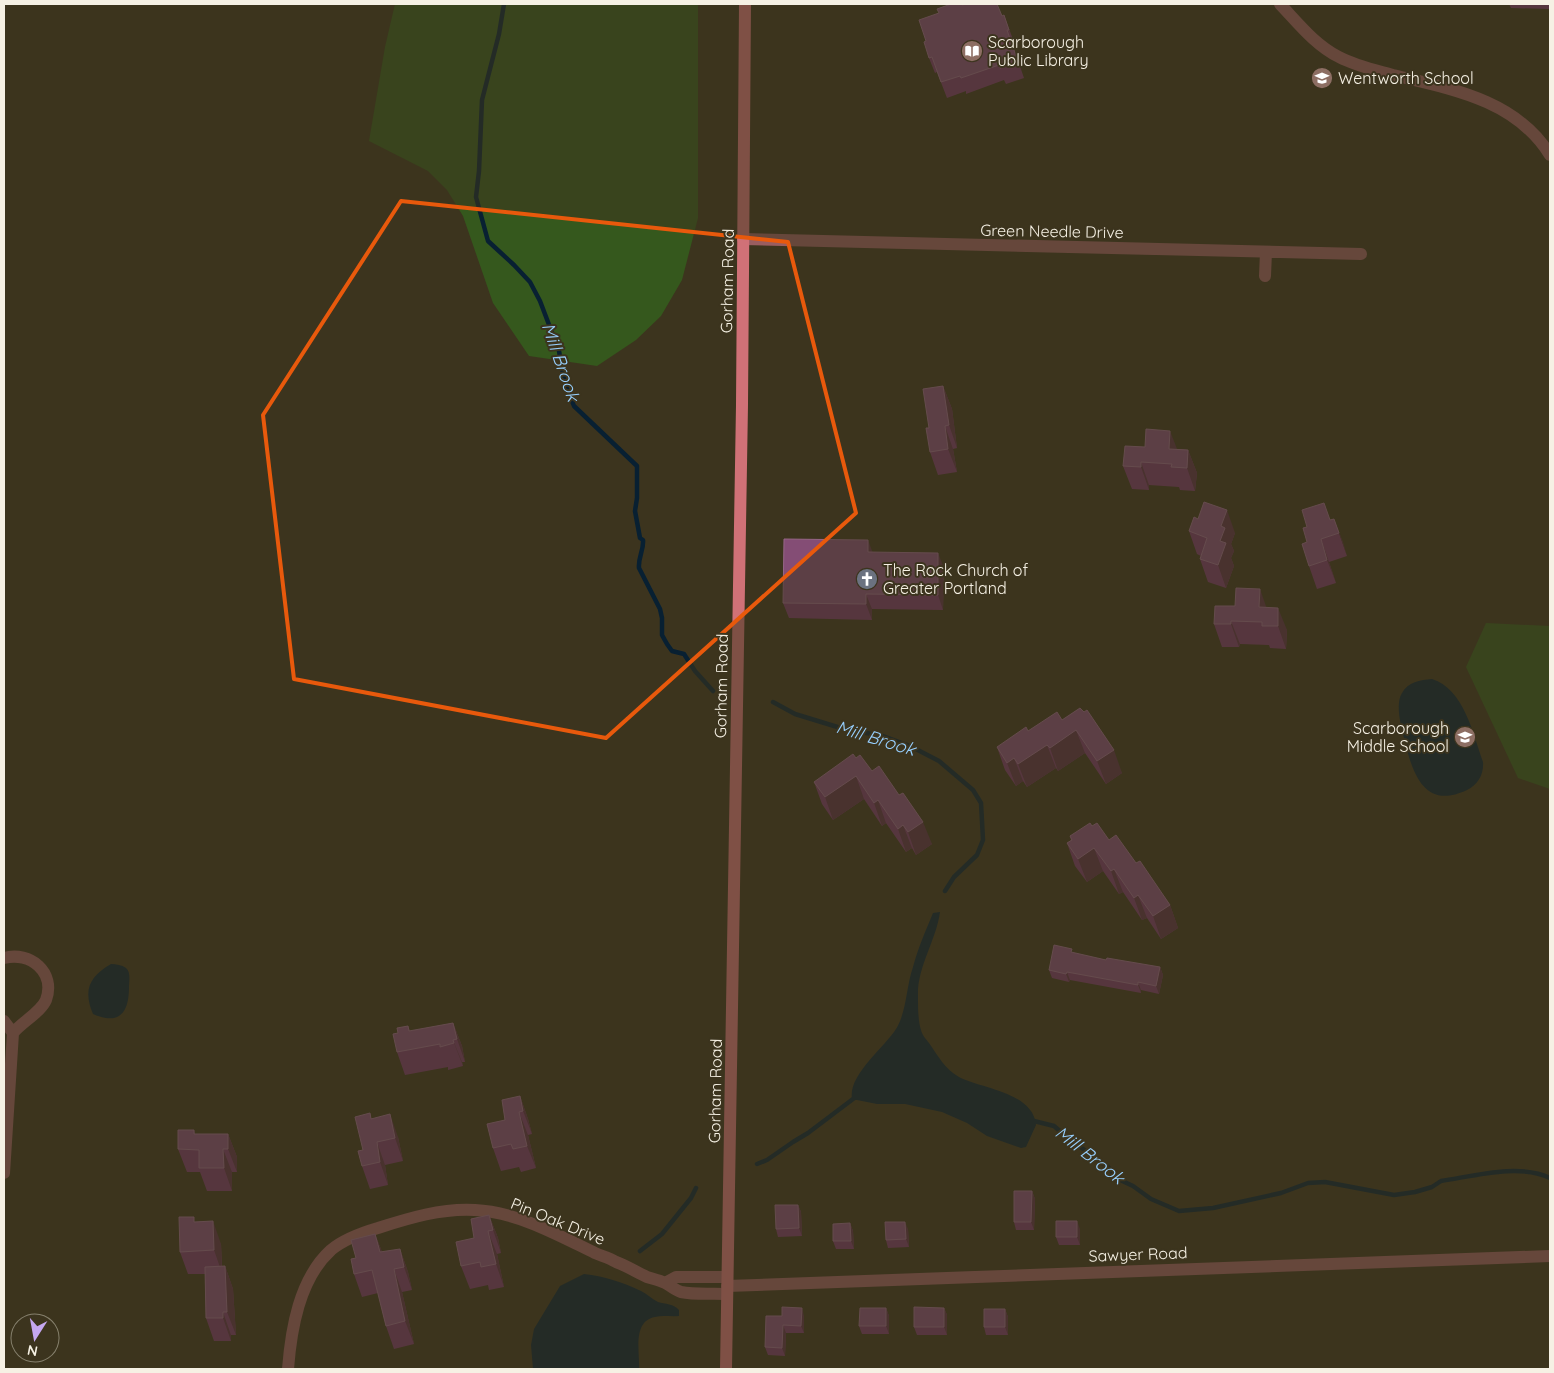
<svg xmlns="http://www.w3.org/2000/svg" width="1554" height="1373" font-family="Quicksand,sans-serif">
  <rect width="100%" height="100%" fill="#3c341e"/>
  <!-- green -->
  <path fill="#35581d" d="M395,4H698V218L682,280L661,316L636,340L597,366L529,356L493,303L463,216L447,190L428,171L369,141L385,47Z
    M1486,623L1550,626V789L1518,778L1466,667Z"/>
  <!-- water -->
  <path fill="#082032" d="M1432,679C1464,689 1473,734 1483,762C1484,774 1478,785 1467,790C1423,811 1412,771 1404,738C1401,726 1395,704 1402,693C1408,682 1420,680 1432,679Z
    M940,912C936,941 917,967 918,996C918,1007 918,1021 921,1030C922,1035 926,1039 929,1043C938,1056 945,1069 959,1077C982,1089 1033,1092 1036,1125L1026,1147L1021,1148L987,1136L967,1123L942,1112L905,1104H877L852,1099C848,1075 884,1048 896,1029C907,1011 906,987 913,967C918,948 926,930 933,913Z
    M111,964C116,964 122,965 126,968C131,972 129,981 129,987C129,1012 120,1026 93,1014C83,990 89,977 111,964Z
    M584,1274C604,1276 622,1282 641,1291C647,1294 652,1299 658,1302C665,1304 674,1304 679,1310V1316C671,1317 663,1315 655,1317C632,1321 640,1353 639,1369H533L531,1345L534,1329L560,1286Z"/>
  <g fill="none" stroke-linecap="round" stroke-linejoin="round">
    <!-- stream -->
    <path stroke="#082032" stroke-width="4.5" d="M504,4L499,34L482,100L479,171L476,197L488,241L514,265L530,282L540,301L559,351L565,384L574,406L637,466V498L635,511L640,538L643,540C644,550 638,557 639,568L660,609L662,618V635L667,644L672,651L684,654L695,671L713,691
      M773,702L795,714L844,729L883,736L910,746L939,761L973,790L981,803L983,840L977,855L954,877L945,891
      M1030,1120L1054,1126L1068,1138L1108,1167L1118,1179L1133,1186L1151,1199L1179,1211L1213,1208L1281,1193L1308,1183L1325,1182L1394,1195L1415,1192L1432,1187L1441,1181C1474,1176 1519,1163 1550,1178
      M757,1164L767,1160L793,1142L808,1133L857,1096
      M640,1251L662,1234L691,1198L696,1188"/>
    <!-- street -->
    <path stroke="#995d60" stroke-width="12" d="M1280,4C1298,23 1315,45 1339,57C1356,66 1375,70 1393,75C1452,89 1516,100 1550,155
      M743,239L1361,254
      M1265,276L1266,252
      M4,958C30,951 56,972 46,1000C41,1012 22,1022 13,1033L4,1173
      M4,1021L13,1033
      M665,1283L676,1277H727
      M727,1286L1550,1256
      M288,1369C291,1330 299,1279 331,1250C344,1239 361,1233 378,1228C409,1218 442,1208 475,1210C517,1212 558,1235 595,1253C602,1256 610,1258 616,1262C627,1266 636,1272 647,1277C653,1279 659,1280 665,1283C671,1286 675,1290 681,1292C696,1295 712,1293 727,1294"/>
    <!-- secondary -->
    <path stroke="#d07177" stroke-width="12" d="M726,1369L742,405L745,4"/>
  </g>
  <!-- wall -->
  <path fill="#773967" d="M1509,4H1550V9L1511,8Z
    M962,5L1002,16L1004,15L1015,45L1013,46L1024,78L1006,84L1004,80L966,94V91L947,98L937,72L935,73L929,58L926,41Z
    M943,386L952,409L957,448L953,449L957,472L938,475L930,452L929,428Z
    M1177,449L1188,450L1197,473L1195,491L1180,490L1179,487L1149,485V490L1132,489L1123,466Z
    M1334,519L1347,556L1329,562L1336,583L1317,589L1309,566L1307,542L1331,520Z
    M1189,531L1235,533L1231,544L1234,551L1231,558L1234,566L1226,588L1208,582L1200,559L1201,556L1197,554Z
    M872,552L944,568L943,610L872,609V620L789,618L783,603Z
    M1266,607L1287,630L1286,649L1270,648L1269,645L1240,644L1239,647H1222L1214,624Z
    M1080,708L1122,773L1106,784L1085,753L1058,771L1056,768L1027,787L1023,781L1016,786L1005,770L997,747L1028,731L1062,720Z
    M872,771L932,844L916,855L912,848L906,852L886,823L882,826L864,799L833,820L822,804L814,782Z
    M1092,826L1136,863L1170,905L1178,928L1161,939L1147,918L1142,920L1123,892L1119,894L1103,871L1087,882L1075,866L1067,843L1071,840L1070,836Z
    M1073,953L1106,960L1160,967L1163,975L1159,994L1141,990V993L1070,980L1069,982L1052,978L1049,970Z
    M453,1023L462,1046L465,1062H462L463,1066L448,1070V1067L405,1075L397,1052L398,1033L408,1026L410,1031Z
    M520,1096L528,1119L532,1134L528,1135L536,1168L521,1172L519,1167L501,1171L493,1148L505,1120Z
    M370,1113L371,1118L398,1137L403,1161L385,1165L388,1185L370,1189L362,1166L363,1150Z
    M194,1130L195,1134H228L237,1157V1172H232V1191H207L200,1172H187L178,1149Z
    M1032,1191L1035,1199L1034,1230H1016L1014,1222Z
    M798,1205L801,1212L802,1236L778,1237L776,1229Z
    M489,1215L498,1238L501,1253L497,1254L504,1287L489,1290L488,1285L470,1289L461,1266L474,1238Z
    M195,1222L221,1244L222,1266H225L233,1289L236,1335H231V1341H214L206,1318L205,1274H188L180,1252Z
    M850,1223L853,1231L854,1249H836L833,1241Z
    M908,1229L909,1247L888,1248L886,1240Z
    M1080,1229V1245H1059L1056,1237Z
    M375,1234L382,1252L400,1249L408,1272L412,1290L402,1292L414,1344L394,1349L386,1326L378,1293L362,1297L354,1274L356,1258Z
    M886,1308L889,1316V1334H862L859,1326Z
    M944,1308L947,1315V1335H917L914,1327Z
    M1005,1309L1008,1317V1335H986L984,1327Z
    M766,1316H804V1333H786L785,1356L768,1355L765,1347Z"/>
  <!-- shaded-wall -->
  <path fill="#592f44" d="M943,386L952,409L957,448L949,425Z
    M945,426L953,449L957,472L948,449Z
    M1170,431L1179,454L1169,449Z
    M1188,450L1197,473L1195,491L1187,468Z
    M1141,462L1149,485V490L1141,467Z
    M1227,510L1235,533L1231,544L1234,551L1231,558L1234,566L1226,588L1218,565L1221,526Z
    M1334,519L1343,542L1347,556L1339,533Z
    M1321,539L1329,562L1336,583L1327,560Z
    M868,540L874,556L868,552Z
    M938,553L944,568L943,610L938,595Z
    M1260,589L1268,612L1259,607Z
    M866,594L872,609V620L866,604Z
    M1278,608L1287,630L1286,649L1278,626Z
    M1231,621L1240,644L1239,647L1231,624Z
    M1076,730L1085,753L1058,771L1050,748Z
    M1047,745L1056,768L1027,787L1018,764Z
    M1114,750L1122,773L1106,784L1097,761Z
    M1014,758L1023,781L1016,786L1007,763Z
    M856,776L864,799L833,820L825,797Z
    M878,800L886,823L882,826L874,803Z
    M923,822L932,844L916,855L908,832Z
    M903,825L912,848L906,852L898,829Z
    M1094,848L1103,871L1087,882L1078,859Z
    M1114,869L1123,892L1119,894L1111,871Z
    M1138,895L1147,918L1142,920L1134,898Z
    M1170,905L1178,928L1161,939L1153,916Z
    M1160,967L1163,975L1159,994L1156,986Z
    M1067,972L1070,980L1069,982L1066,974Z
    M1138,982L1141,990V993L1138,985Z
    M453,1023L462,1046L465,1062L457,1039Z
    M453,1040L462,1062L463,1066L454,1043Z
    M520,1096L528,1119L532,1134L523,1111Z
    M519,1112L528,1135L536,1168L527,1146Z
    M390,1114L398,1137L403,1161L395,1138Z
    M228,1134L237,1157V1172L228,1149Z
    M377,1142L385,1165L388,1185L380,1162Z
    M223,1149L232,1172V1191L224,1168Z
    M1032,1191L1035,1199L1034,1230L1031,1222Z
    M798,1205L801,1212L802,1236L799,1228Z
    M489,1215L498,1238L501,1253L493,1230Z
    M213,1221L221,1244L222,1273L214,1250Z
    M1077,1221L1080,1229V1245L1077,1237Z
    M905,1222L908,1229L909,1247L906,1239Z
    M850,1223L853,1231L854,1249L851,1241Z
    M488,1231L497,1254L504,1287L496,1264Z
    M375,1234L384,1257L380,1252Z
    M400,1249L408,1272L412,1290L404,1267Z
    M225,1266L233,1289L236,1335L227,1312Z
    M394,1269L402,1292L414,1344L405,1321Z
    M802,1308L804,1316V1333L801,1326Z
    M886,1308L889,1316V1334L886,1326Z
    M944,1308L947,1315V1335L944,1327Z
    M1005,1309L1008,1317V1335L1005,1327Z
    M223,1312L231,1335V1341L223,1318Z
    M783,1325L786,1333L785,1356L782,1348Z"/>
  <!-- building -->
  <path fill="#844d75" stroke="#966686" d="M951,4H961L962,5L966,4H997L1002,16L1004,15L1009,30H1007L1018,62L1000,68L999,65L961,78L960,76L941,82L932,57L929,58L924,42L926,41L919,20L939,13L937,9Z
    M943,386L949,425L945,426L948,449L930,452L926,428H929L923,389Z
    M1146,429L1170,431L1169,449L1188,450L1187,468L1171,467L1172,464L1141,462V467L1123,466L1125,446L1145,447Z
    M1204,502L1227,510L1221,526L1225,528L1220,541L1226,543L1218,565L1200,559L1207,538L1189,531L1194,517L1198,519Z
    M1324,503L1330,520L1334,519L1339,533L1321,539L1327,560L1309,566L1302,544L1307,542L1303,528L1307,527L1302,510Z
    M784,539L868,540V552L938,553V595L866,594V604L783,603Z
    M1236,588L1260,589L1259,607L1278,608V626H1262V622L1231,621V624H1214L1215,606H1235Z
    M1080,708L1084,712L1087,710L1114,750L1097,761L1076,730L1050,748L1047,745L1018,764L1014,758L1007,763L997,747L1026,727L1028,731L1057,712L1062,720Z
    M853,754L856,758L860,755L872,771L879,766L899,795L903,793L923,822L908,832L903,825L898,829L878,800L874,803L856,776L825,797L814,782Z
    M1090,823L1092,826L1097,823L1109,840L1116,835L1136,863L1140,861L1170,905L1153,916L1138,895L1134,898L1114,869L1111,871L1094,848L1078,859L1067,843L1072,840L1070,836Z
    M1054,945L1072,949L1071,952L1106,960L1107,958L1160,967L1156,986L1138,982V985L1067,972L1066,974L1049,970Z
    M453,1023L457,1039L453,1040L454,1043L440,1047V1044L397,1052L393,1034L398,1033L397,1028L408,1026L409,1031Z
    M520,1096L523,1111L519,1112L527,1146L513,1149L511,1144L493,1148L487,1124L505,1120L502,1100Z
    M370,1113L371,1119L390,1114L395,1138L377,1142L380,1162L362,1166L358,1151L363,1150L355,1117Z
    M178,1130H194V1134H228V1149H223L224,1168H199V1150L178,1149Z
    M1014,1191H1032L1031,1222H1014Z
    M775,1205H798L799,1228L776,1229Z
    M489,1215L493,1230L488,1231L496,1264L481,1267L480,1262L461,1266L456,1242L474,1238L471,1219Z
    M179,1217H194V1222L213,1221L214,1250L180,1252Z
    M1056,1221H1077V1237H1056Z
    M885,1222H905L906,1239L886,1240Z
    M850,1223L851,1241H833V1224Z
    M375,1234L380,1252L400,1249L404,1267L394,1269L405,1321L386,1326L372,1270L354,1274L351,1259L356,1258L351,1240Z
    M225,1266L227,1312H223V1318H206L205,1267Z
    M782,1307L802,1308L801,1326L783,1325L782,1348L765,1347L766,1316H782Z
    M914,1307L944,1308V1327H914Z
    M860,1308H886V1326H859Z
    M984,1309H1005V1327H984Z"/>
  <!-- marked area -->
  <path d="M0 0H1554V1373H0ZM401,201L788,242L856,513L606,738L294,679L263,415Z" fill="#3c341e" fill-opacity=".55" fill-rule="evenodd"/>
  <path fill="none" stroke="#e8590c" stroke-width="4" stroke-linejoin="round" d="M401,201L788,242L856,513L606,738L294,679L263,415Z"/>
  <!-- icons -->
  <defs>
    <g id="library-disc" transform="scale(1.125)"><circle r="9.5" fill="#8d6e63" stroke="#3c341e"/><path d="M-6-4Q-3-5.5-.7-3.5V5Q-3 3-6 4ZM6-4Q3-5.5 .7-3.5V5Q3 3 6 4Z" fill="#fff"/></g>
    <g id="school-disc" transform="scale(1.125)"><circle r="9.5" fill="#8d6e63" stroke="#3c341e"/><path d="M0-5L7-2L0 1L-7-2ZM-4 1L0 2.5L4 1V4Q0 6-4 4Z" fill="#fff"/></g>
    <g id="church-disc" transform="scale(1.125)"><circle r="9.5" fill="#6b7280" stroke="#3c341e"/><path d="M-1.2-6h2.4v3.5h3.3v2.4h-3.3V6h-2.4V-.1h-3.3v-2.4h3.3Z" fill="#fff"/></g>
  </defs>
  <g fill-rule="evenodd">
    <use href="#library-disc" x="972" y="51"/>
    <use href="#school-disc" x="1322" y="78"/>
    <use href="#church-disc" x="867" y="579"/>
    <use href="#school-disc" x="1465" y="737"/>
  </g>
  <g text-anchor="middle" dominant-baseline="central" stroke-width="4" stroke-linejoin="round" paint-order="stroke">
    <!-- poi labels -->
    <g font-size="16" fill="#f6f1e4" stroke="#3c341e" text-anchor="start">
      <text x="988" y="42">Scarborough<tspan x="988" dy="18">Public Library</tspan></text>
      <text x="1338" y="78">Wentworth School</text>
      <text x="883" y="570">The Rock Church of<tspan x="883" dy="18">Greater Portland</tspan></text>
      <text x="1449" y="728" text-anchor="end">Scarborough<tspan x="1449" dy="18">Middle School</tspan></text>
    </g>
    <!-- street labels -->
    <g font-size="16" fill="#f6f1e4" stroke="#3c341e">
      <text transform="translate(1052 231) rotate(1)">Green Needle Drive</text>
      <text transform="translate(727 281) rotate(-89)">Gorham Road</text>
      <text transform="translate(721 686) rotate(-89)">Gorham Road</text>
      <text transform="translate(715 1091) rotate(-89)">Gorham Road</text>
      <text transform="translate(558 1221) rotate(22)">Pin Oak Drive</text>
      <text transform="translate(1138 1254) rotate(-2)">Sawyer Road</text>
    </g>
    <!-- water labels -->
    <g font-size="18" font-style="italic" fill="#97cffd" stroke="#3c341e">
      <text transform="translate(561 362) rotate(71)">Mill Brook</text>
      <text transform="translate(876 738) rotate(17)">Mill Brook</text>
      <text transform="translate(1090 1155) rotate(38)">Mill Brook</text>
    </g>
  </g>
  <!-- border -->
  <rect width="1554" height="1373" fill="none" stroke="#f6f1e4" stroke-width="10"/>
  <!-- north arrow -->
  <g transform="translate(35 1338) rotate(191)"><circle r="24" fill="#3c341e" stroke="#86806d"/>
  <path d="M0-4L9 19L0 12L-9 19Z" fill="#c5a7f1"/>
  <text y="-8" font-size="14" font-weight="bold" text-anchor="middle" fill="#f6f1e4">N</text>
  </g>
</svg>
